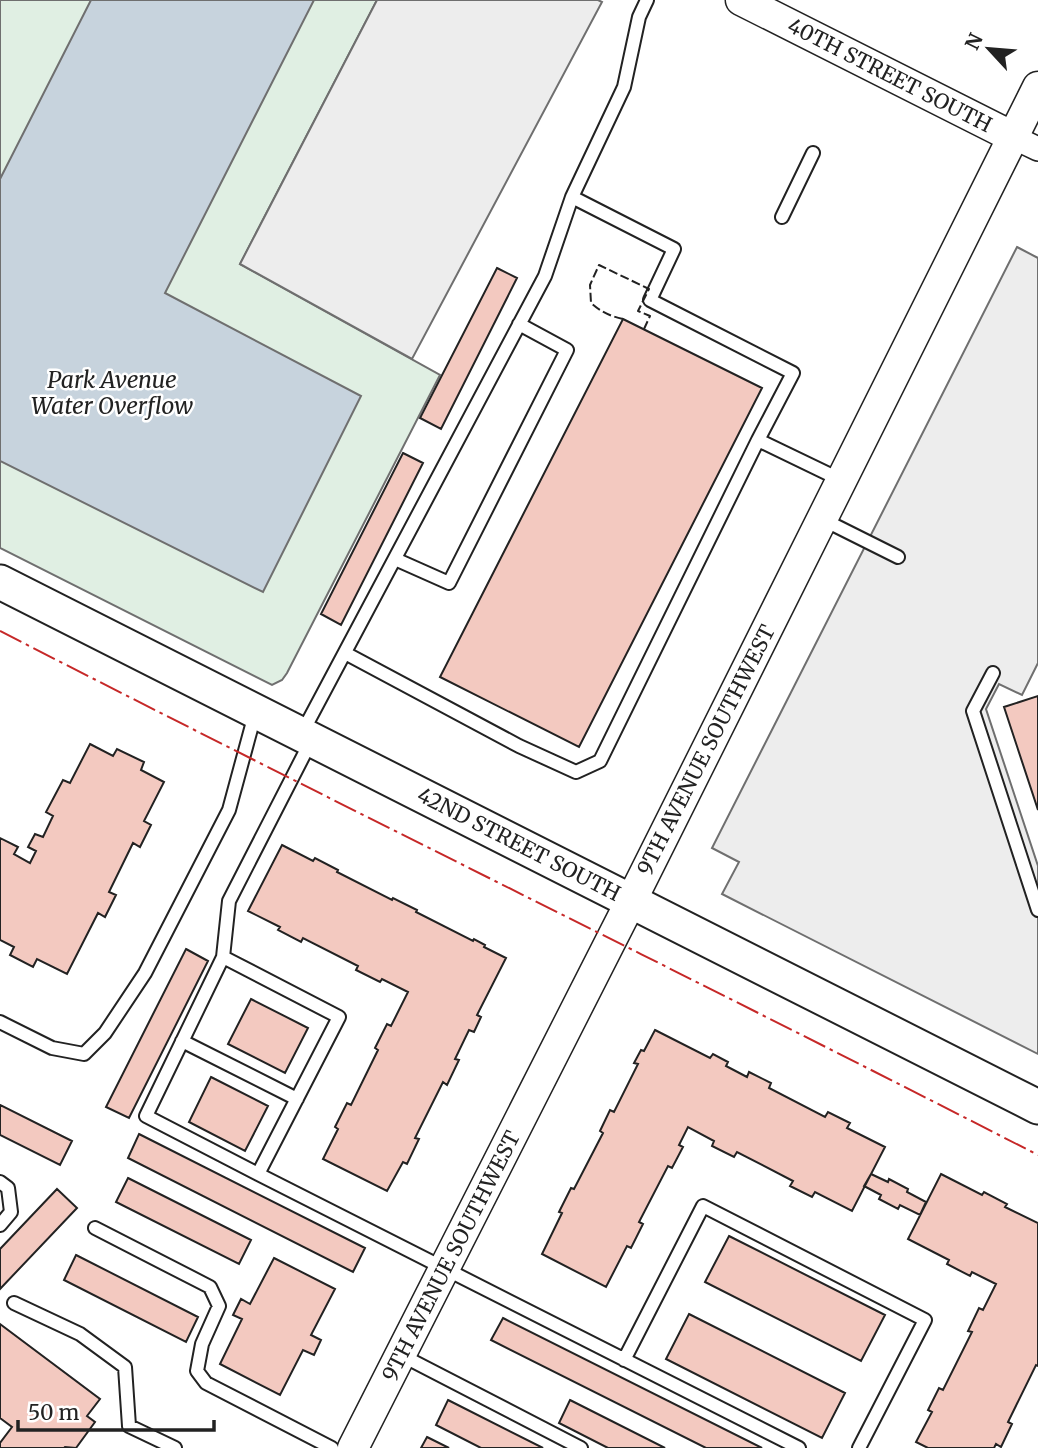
<svg xmlns="http://www.w3.org/2000/svg" width="1038" height="1448" font-family="Merriweather,serif">
  <rect width="100%" height="100%" fill="#fff"/>
  <!-- green -->
  <path fill="#e0efe3" stroke="#6f6f6f" stroke-width="2" d="M0,0H377L240,264L440,375L287,673L282,680L272,685L0,548Z"/>
  <!-- parking -->
  <path fill="#ededed" stroke="#6f6f6f" stroke-width="2" d="M377,0H598L602,2L412,359L240,264Z
    M1017,247L1038,258V663L1022,695L999,684L986,709L1038,866V1054L722,894L739,862L712,848Z"/>
  <!-- water -->
  <path fill="#c7d3dd" stroke="#6f6f6f" stroke-width="2" d="M91,0H314L165,293L361,396L263,592L0,461V179Z"/>
  <!-- building -->
  <path fill="#f3c9c0" stroke="#222" stroke-width="2" d="M497,268L517,278L441,429L420,418Z
    M623,319L762,388L579,747L440,677Z
    M403,453L423,463L341,625L321,614Z
    M1038,696V810L1004,707Z
    M90,744L113,756L117,749L144,762L141,770L164,782L144,821L151,825L140,847L133,843L109,892L116,895L105,917L98,913L67,974L37,959L33,967L10,955L14,947L0,940V838L18,847L14,854L30,863L36,851L28,847L35,834L43,837L53,816L46,812L63,780L70,783Z
    M282,845L313,861L315,858L338,870L337,872L392,900L393,898L417,910L416,912L473,941L474,939L485,945L484,947L506,958L477,1015L481,1017L474,1032L469,1030L455,1059L459,1060L447,1085L443,1082L415,1138L419,1139L407,1164L403,1162L387,1191L323,1159L338,1129L335,1127L347,1103L351,1105L378,1050L375,1048L387,1024L391,1026L408,992L382,979L380,982L356,970L358,966L303,938L301,942L278,930L280,927L248,911Z
    M186,949L208,961L129,1118L106,1107Z
    M251,999L308,1028L285,1073L228,1044Z
    M655,1030L710,1058L713,1054L728,1062L726,1066L747,1077L749,1072L771,1083L769,1088L825,1117L828,1112L850,1123L847,1128L885,1147L852,1211L815,1192L812,1197L790,1186L793,1181L737,1152L734,1157L712,1146L714,1141L688,1127L679,1145L683,1147L672,1168L668,1166L639,1222L643,1224L631,1248L627,1246L606,1287L542,1254L562,1213L559,1212L571,1188L574,1189L603,1133L600,1131L610,1110L614,1112L638,1064L634,1063L641,1050L644,1051Z
    M211,1077L268,1106L245,1151L189,1122Z
    M0,1105L72,1141L60,1165L0,1135Z
    M139,1134L365,1248L353,1272L128,1158Z
    M871,1174L888,1182L889,1179L908,1189L907,1192L926,1202L920,1215L900,1205L898,1209L879,1199L881,1195L864,1186Z
    M941,1174L982,1195L984,1192L1007,1204L1005,1207L1038,1223V1366L1036,1365L1008,1422L1012,1424L1001,1447L996,1444L994,1448H928L916,1442L932,1412L928,1410L939,1388L943,1390L972,1332L968,1331L979,1308L983,1310L996,1284L972,1272L970,1276L947,1264L949,1260L908,1239Z
    M128,1178L251,1240L239,1264L116,1202Z
    M57,1189L77,1208L0,1289V1249Z
    M729,1236L885,1315L861,1361L705,1282Z
    M76,1255L198,1317L186,1342L64,1280Z
    M274,1258L335,1289L311,1335L321,1340L314,1355L303,1350L280,1395L220,1364L242,1319L233,1315L241,1299L250,1304Z
    M689,1314L845,1393L822,1438L666,1359Z
    M503,1318L762,1448H706L491,1340Z
    M0,1324L100,1399L87,1416L95,1422L76,1448L65,1447L64,1448H0V1443L12,1427L0,1418Z
    M448,1400L543,1448H481L436,1425Z
    M570,1400L665,1448H608L559,1423Z
    M427,1437L449,1448H421Z"/>
  <g fill="none" stroke-linecap="round" stroke-linejoin="round">
    <!-- service casing -->
    <g stroke="#222" stroke-width="16">
      <path id="service" d="M572,197L674,249L650,300L793,373L758,440
        M782,217L813,153
        M822,519L898,557
        M395,559L449,583L567,350L519,324
        M345,653L519,746L576,772L600,761L758,440L841,480
        M993,673L973,711L1038,910
        M302,733L545,276L572,197L624,87L639,17L647,0
        M312,739L229,901L223,957L146,1116L258,1174L799,1448
        M223,957L339,1017L258,1174
        M0,1022L52,1048L84,1054L105,1033L145,973L229,810L255,714
        M182,1041L297,1099
        M0,1182L8,1188L11,1212L0,1225
        M95,1228L210,1287L219,1306L202,1344L197,1371L206,1383L332,1448
        M14,1303L80,1334L125,1367L129,1426L175,1448
        M401,1355L581,1448
        M624,1360L703,1206L925,1320L859,1448"/>
    </g>
    <!-- minor casing -->
    <g stroke="#222" stroke-width="26">
      <path id="minor" d="M1013,137L1038,149"/>
    </g>
    <!-- tertiary casing -->
    <g stroke="#222" stroke-width="33">
      <path id="tertiary" d="M741,0L1013,137
        M353,1448L631,901L1038,87"/>
    </g>
    <!-- secondary casing -->
    <g stroke="#222" stroke-width="37">
      <path id="secondary" d="M0,582L1038,1107"/>
    </g>
    <!-- service -->
    <use href="#service" stroke="#fff" stroke-width="12"/>
    <!-- minor -->
    <use href="#minor" stroke="#fff" stroke-width="23"/>
    <!-- tertiary -->
    <use href="#tertiary" stroke="#fff" stroke-width="30"/>
    <!-- secondary -->
    <use href="#secondary" stroke="#fff" stroke-width="33"/>
    <!-- fence -->
    <path stroke="#222" stroke-width="2" stroke-dasharray="9 3.5" stroke-linecap="butt" d="M623,319C610,316 601,312 591,303L590,285L599,265L649,289L638,311L650,316L644,329"/>
    <!-- power -->
    <path stroke="#c62828" stroke-width="2" stroke-dasharray="24 5 3.5 5" stroke-linecap="butt" d="M0,631C345,808 693,978 1038,1155"/>
  </g>
  <g text-anchor="middle" dominant-baseline="central" stroke-width="5" stroke-linejoin="round" paint-order="stroke">
    <!-- street labels -->
    <g font-size="21" fill="#222" stroke="#fff">
      <text transform="translate(890 75) rotate(27)">40TH STREET SOUTH</text>
      <text transform="translate(706 750) rotate(-63)">9TH AVENUE SOUTHWEST</text>
      <text transform="translate(519 844) rotate(27)">42ND STREET SOUTH</text>
      <text transform="translate(451 1256) rotate(-63)">9TH AVENUE SOUTHWEST</text>
    </g>
    <!-- water labels -->
    <g font-size="23" font-style="italic" fill="#222" stroke="#fff">
      <text x="112" y="379">Park Avenue<tspan x="112" dy="26">Water Overflow</tspan></text>
    </g>
  </g>
  <!-- north arrow -->
  <g transform="translate(989 49) rotate(296)" stroke="#ffffff" stroke-width="5" paint-order="stroke">
  <path d="M0-5L12 26L0 18L-12 26Z" fill="#222222"/>
  <text y="-10" font-size="19" font-weight="bold" text-anchor="middle" fill="#222222">N</text>
  </g>
  <!-- scale -->
  <path d="M18 1420v10h196v-10" fill="none" stroke="#222222" stroke-width="3.5"/>
  <text x="28" y="1420" font-size="21" fill="#222222" stroke="#ffffff" stroke-width="5" paint-order="stroke">50 m</text>
</svg>
